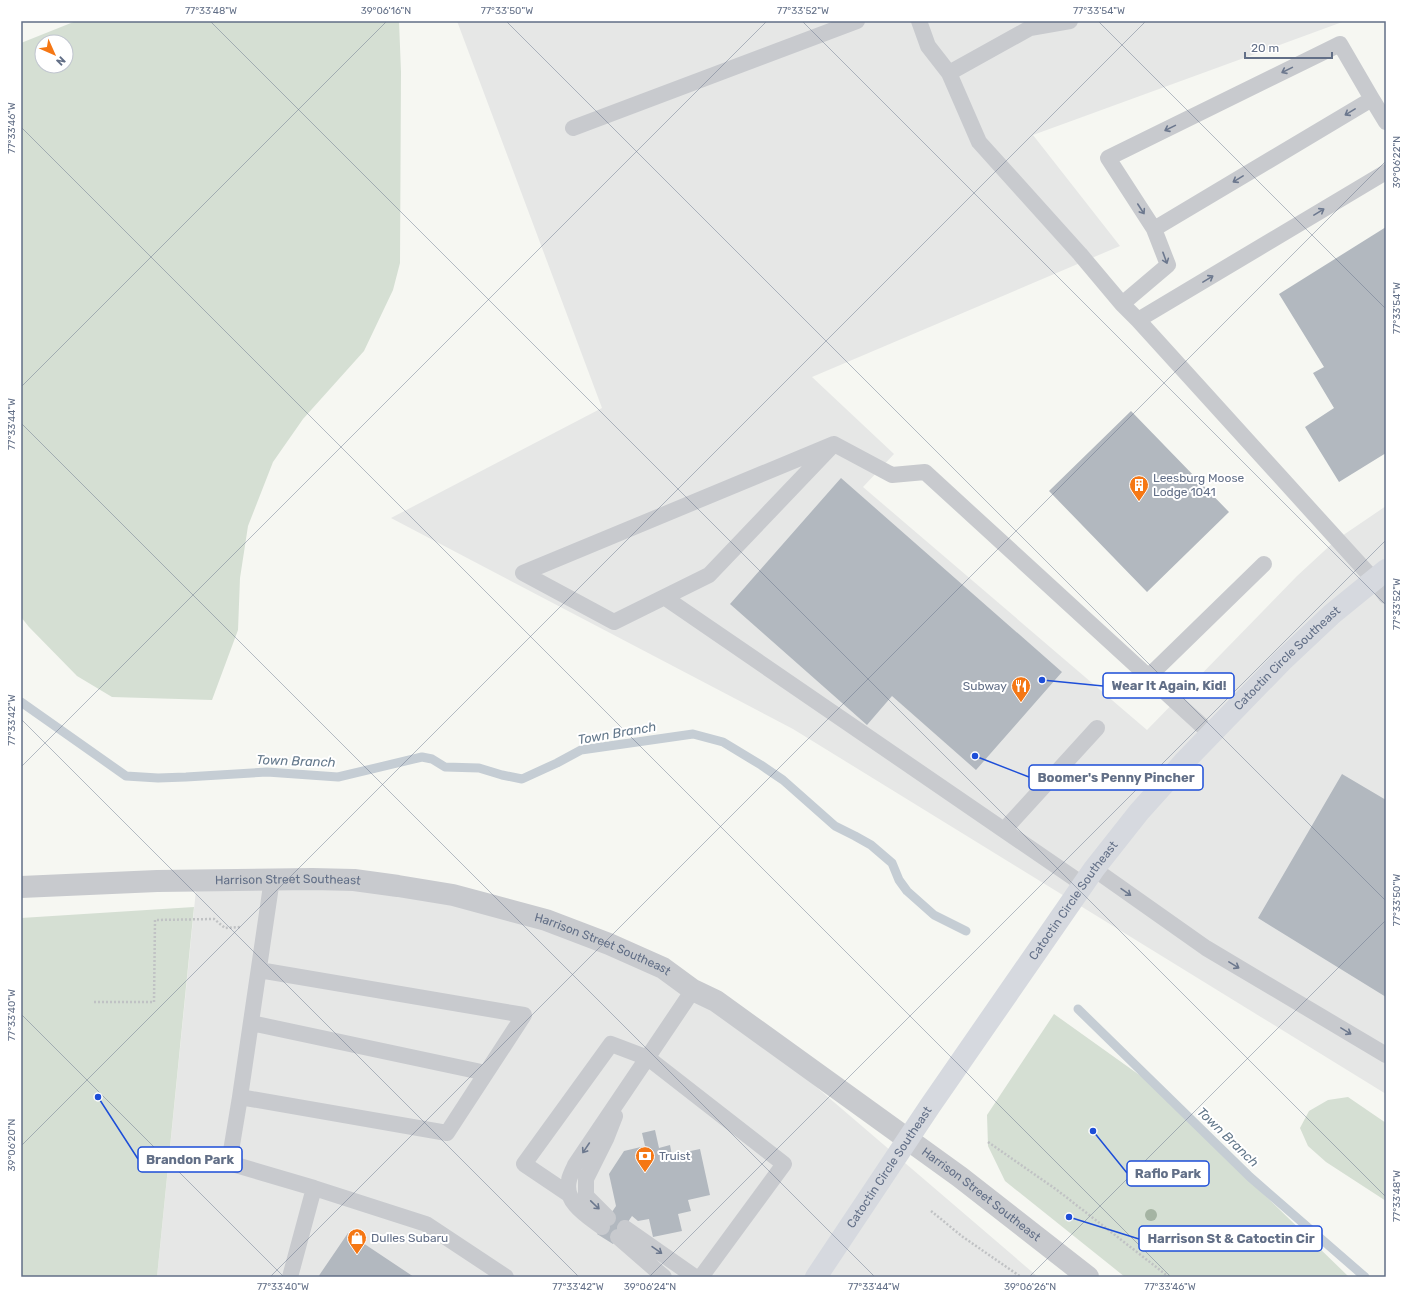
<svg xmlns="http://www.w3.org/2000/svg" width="1407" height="1298" font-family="Rubik,sans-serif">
  <rect width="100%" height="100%" fill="#f6f7f2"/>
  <!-- built -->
  <path fill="#e6e7e6" d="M457,21H1345L1033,135L1120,246L812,377L894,454L863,487L1147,730L1297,576L1336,540L1386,506V1094L793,729L391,518L602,408Z
    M312,879L546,920L716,1001L1038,1277H157L197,880Z"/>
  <!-- green -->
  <path fill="#d5dfd3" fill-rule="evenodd" d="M76,21H399L401,72L400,263L393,290L364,351L303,419L273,462L248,526L240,578L238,630L212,700L112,697L77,676L29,627L21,617V43ZM42,42H66V66H42Z
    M194,907L157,1277H21V918Z
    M1054,1014L1145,1079L1349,1277H1125L1005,1181L988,1146L987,1115Z
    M1348,1097L1386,1123V1201L1326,1162L1308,1146L1300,1128L1309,1111L1328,1100Z"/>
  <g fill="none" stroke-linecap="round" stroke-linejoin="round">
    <!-- stream -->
    <path stroke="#c5cdd4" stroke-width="9" d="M21,702L126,776L158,778L186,777L267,772L338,777L422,757L432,759L445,767L479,768L502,775L522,779L557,763L581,750L693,734L723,742L761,765L783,780L835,826L855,836L871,845L892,863L899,880L907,891L934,915L966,931
      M1078,1009L1250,1177L1365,1277"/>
  </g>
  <!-- building -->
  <path fill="#b2b8bf" d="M1386,227V453L1339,482L1305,427L1334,408L1313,373L1324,367L1279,294Z
    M1131,411L1229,512L1147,592L1049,491Z
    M841,478L1062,672L976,770L892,696L867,725L730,604Z
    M1342,774L1386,800V997L1258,918Z
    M655,1130L659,1148L670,1145L672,1155L700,1149L710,1195L688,1200L691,1211L678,1214L682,1231L653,1237L649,1219L638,1221L632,1216L613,1244L597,1234L616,1206L609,1174L624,1151L645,1146L642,1133Z
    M348,1233L414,1277H318Z"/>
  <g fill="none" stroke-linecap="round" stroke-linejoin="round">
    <!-- path -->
    <path stroke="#c0c2c4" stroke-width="2.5" stroke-dasharray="2 2" stroke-linecap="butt" d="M94,1002H154L155,920L214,919L225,928L241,927
      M988,1142L1057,1190L1169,1277
      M931,1211L963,1237L1021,1277"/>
    <!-- service -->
    <path stroke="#c8cace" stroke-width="16" d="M919,21L928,46L949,73
      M1070,21L1030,28L949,73L979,142L1080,254L1122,304L1138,320L1374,580L1386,596
      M573,128L857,21
      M1154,229L1108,158L1340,44L1372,99
      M1122,304L1168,265L1154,229L1372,99L1386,122
      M1138,320L1386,172
      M834,444L709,575L614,622L523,573L834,444L892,475L925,472L1211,734
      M664,597L1084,885
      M1148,677L1264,564
      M1004,830L1097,728
      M1094,869L1206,948L1386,1055
      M259,970L524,1015L447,1133L240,1097L272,879
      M251,1023L486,1073
      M240,1097L229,1163L314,1188
      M570,1195L524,1164L611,1044L648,1058L784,1164L701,1277
      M608,1218L586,1196V1179L606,1139L615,1116
      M602,1227C587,1216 563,1202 569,1180C570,1175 573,1170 575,1165L693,990
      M625,1228L695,1277
      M618,1237L664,1277
      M290,1277L314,1188L426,1224L506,1277"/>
    <!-- tertiary -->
    <path stroke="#c8cace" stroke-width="22" id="s1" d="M21,887L157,881L312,879L354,880L398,886L453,895L546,920L609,944L663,968L693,990L716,1001L960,1177L1088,1277"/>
    <!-- secondary -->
    <path stroke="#d6d9df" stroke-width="22" id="s2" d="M816,1277L930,1106L1094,869L1139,812L1183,763L1282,661L1332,614L1386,570"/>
  </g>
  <!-- trees -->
  <circle fill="#a5b4a3" cx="1151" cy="1215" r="6"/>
  <!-- one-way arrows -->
  <defs><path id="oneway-shaft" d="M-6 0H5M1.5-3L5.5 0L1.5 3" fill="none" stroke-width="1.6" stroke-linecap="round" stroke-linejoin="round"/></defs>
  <g stroke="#6c788e">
    <use href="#oneway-shaft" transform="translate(1287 70) rotate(154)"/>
    <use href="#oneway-shaft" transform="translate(1350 112) rotate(149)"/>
    <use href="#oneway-shaft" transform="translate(1170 128) rotate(154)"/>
    <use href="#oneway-shaft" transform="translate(1238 179) rotate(149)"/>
    <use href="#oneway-shaft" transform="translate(1141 209) rotate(57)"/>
    <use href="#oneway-shaft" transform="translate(1319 212) rotate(-31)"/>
    <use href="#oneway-shaft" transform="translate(1165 258) rotate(70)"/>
    <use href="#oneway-shaft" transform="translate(1208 279) rotate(-31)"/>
    <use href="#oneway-shaft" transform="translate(1126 892) rotate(35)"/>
    <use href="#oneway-shaft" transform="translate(1234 965) rotate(31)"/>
    <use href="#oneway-shaft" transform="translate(1346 1031) rotate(31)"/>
    <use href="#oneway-shaft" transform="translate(586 1148) rotate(124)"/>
    <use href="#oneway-shaft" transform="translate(595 1205) rotate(44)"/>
    <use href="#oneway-shaft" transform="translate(657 1250) rotate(35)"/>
  </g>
  <!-- ticks -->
  <path fill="none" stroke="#626f87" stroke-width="1" stroke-opacity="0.45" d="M210,21L1386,1197M506,21L1386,901M802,21L1386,605M1098,21L1386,309M21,127L1171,1277M21,387L387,21M21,423L875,1277M21,719L579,1277M21,767L767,21M21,1014L284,1277M21,1146L1146,21M270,1277L1386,161M649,1277L1386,540M1029,1277L1386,920"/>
  <!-- icons -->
  <defs>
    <g id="building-pin" transform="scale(1)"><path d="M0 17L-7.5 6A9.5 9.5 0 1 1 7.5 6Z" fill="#f57714" stroke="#fff"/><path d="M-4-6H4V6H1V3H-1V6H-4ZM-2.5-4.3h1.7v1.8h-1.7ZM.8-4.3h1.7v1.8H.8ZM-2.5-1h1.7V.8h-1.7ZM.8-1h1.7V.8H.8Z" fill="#fff"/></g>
    <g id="restaurant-pin" transform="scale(1)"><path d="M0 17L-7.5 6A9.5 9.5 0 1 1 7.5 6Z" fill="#f57714" stroke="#fff"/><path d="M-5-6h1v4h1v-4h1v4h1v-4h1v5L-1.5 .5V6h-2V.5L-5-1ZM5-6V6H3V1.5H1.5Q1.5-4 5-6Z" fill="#fff"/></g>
    <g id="bank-pin" transform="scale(1)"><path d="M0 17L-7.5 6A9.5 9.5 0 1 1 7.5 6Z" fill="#f57714" stroke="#fff"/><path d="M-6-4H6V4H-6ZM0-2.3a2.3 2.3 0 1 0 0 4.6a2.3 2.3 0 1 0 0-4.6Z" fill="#fff"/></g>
    <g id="shop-pin" transform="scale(1)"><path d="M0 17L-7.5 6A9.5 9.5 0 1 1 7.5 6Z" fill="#f57714" stroke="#fff"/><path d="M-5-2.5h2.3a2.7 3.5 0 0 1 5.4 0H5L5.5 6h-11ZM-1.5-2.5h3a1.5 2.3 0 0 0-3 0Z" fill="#fff"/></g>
  </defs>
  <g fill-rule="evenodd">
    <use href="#building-pin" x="1139" y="485"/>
    <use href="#restaurant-pin" x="1021" y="686"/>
    <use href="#bank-pin" x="645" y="1156"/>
    <use href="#shop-pin" x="357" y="1238"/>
  </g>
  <g text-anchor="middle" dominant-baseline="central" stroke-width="4" stroke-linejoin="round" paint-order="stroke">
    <!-- poi labels -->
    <g font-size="12" fill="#626f87" stroke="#fff" text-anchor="start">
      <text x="1153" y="478">Leesburg Moose<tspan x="1153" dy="14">Lodge 1041</tspan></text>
      <text x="1007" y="686" text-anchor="end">Subway</text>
      <text x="659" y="1156">Truist</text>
      <text x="371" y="1238">Dulles Subaru</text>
    </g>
    <!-- street labels -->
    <g font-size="12" fill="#626f87" stroke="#fff">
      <text stroke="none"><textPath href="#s2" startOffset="780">Catoctin Circle Southeast</textPath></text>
      <text stroke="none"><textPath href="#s1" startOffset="267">Harrison Street Southeast</textPath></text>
      <text stroke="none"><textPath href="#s2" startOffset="456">Catoctin Circle Southeast</textPath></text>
      <text stroke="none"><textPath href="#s1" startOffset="591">Harrison Street Southeast</textPath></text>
      <text stroke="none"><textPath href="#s2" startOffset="132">Catoctin Circle Southeast</textPath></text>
      <text stroke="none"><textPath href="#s1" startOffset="1047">Harrison Street Southeast</textPath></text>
    </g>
    <!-- water labels -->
    <g font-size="13" font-style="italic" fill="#63788b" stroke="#fff">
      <text transform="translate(617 733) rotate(-10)">Town Branch</text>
      <text transform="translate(296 761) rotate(2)">Town Branch</text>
      <text transform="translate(1228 1137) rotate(44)">Town Branch</text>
    </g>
  </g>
  <!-- callouts -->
  <path fill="none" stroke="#1d4ed8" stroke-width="1.5" d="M1042 680L1103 686M975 756L1029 777M98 1097L138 1159M1093 1131L1127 1173M1069 1217L1139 1239"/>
  <g fill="#1d4ed8" stroke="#fff" stroke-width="1.5">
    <circle cx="1042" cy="680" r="4"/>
    <circle cx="975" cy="756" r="4"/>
    <circle cx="98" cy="1097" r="4"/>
    <circle cx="1093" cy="1131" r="4"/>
    <circle cx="1069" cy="1217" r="4"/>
  </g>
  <g fill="#fff" stroke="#1d4ed8" stroke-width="1.5">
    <rect x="1103" y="673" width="131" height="25" rx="4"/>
    <rect x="1029" y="765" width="174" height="25" rx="4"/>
    <rect x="138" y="1147" width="104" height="25" rx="4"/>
    <rect x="1127" y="1161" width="82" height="25" rx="4"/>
    <rect x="1139" y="1226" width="183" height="25" rx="4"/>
  </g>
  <g font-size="13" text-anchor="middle" font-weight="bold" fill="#626f87">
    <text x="1169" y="690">Wear It Again, Kid!</text>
    <text x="1116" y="782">Boomer's Penny Pincher</text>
    <text x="190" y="1164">Brandon Park</text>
    <text x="1168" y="1178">Raflo Park</text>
    <text x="1231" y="1243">Harrison St &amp; Catoctin Cir</text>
  </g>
  <!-- border -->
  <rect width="1407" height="1298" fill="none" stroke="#ffffff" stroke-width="44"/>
  <!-- north arrow -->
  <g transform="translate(54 54) rotate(135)"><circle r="19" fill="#ffffff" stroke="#c0c5cf"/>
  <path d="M0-3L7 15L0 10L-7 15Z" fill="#f57714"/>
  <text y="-6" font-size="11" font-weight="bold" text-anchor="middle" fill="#626f87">N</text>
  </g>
  <!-- scale -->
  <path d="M1245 52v6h87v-6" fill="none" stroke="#626f87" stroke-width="2"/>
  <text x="1251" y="52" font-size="12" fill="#626f87" stroke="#ffffff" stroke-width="3" paint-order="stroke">20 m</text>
  <rect x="22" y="22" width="1363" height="1254" fill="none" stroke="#626f87" stroke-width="1.5"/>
  <g font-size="10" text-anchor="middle" fill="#626f87">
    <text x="211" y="14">77°33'48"W</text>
    <text x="386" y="14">39°06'16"N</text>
    <text x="507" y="14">77°33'50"W</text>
    <text x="803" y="14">77°33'52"W</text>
    <text x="1099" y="14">77°33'54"W</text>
    <text transform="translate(11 128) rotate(-90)" y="4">77°33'46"W</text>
    <text transform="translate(1396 162) rotate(-90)" y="4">39°06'22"N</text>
    <text transform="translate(1396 308) rotate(-90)" y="4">77°33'54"W</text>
    <text transform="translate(11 424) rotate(-90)" y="4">77°33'44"W</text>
    <text transform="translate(1396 604) rotate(-90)" y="4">77°33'52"W</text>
    <text transform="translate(11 720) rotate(-90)" y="4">77°33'42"W</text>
    <text transform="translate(1396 900) rotate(-90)" y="4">77°33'50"W</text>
    <text transform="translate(11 1015) rotate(-90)" y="4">77°33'40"W</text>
    <text transform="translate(11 1145) rotate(-90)" y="4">39°06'20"N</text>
    <text transform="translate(1396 1196) rotate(-90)" y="4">77°33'48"W</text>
    <text x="283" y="1290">77°33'40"W</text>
    <text x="578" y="1290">77°33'42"W</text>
    <text x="650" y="1290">39°06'24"N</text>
    <text x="874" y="1290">77°33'44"W</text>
    <text x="1030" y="1290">39°06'26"N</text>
    <text x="1170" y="1290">77°33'46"W</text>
  </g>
</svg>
